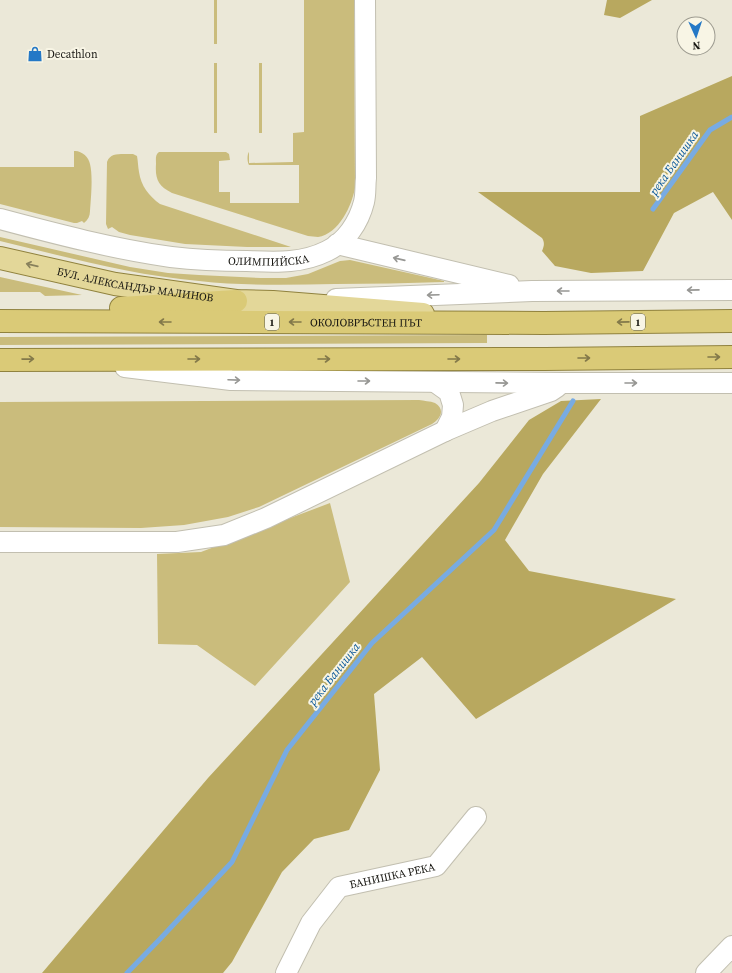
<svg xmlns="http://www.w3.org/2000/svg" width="732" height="973" font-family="'Source Serif 4',serif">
  <rect width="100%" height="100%" fill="#ebe8d8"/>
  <!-- green -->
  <path fill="#cabc7c" d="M214,0H217V44H214Z
    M304,0H354L355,188C352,205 339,234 318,237C315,237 311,236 308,236L172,193C158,186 155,179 156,164C156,159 155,155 159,152H226L229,154L230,160L219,161V192H230V203H299V165H249C247,162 247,154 249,152V163L293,162V133L304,132Z
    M214,63H217V133H214Z
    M259,63H262V133H259Z
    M74,151C81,150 89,157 90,164C93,176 91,198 90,211C90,216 88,220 84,223L82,221L77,223H74L0,204V167H74Z
    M124,154H133L137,156C138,161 138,167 139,172C141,186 149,196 160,204L291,247H247L185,244L130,235L119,232L112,227L108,229L106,224L107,162C110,154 116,154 124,154Z
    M0,237L130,267L168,273L199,275L261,278H286L308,274L340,261L350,260L444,281V282C408,283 372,284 335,284C290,285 244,286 199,281C131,275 66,257 0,241Z
    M0,277L82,295L45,296L40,292H0Z
    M487,335V343L0,345V337Z
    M419,400C424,401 430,401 435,403C446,410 440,419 432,424L259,507L228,517L184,525L141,528L0,527V402Z
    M330,503L350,582L255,686L197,645L158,644L157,554L201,552Z"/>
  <!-- forest -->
  <path fill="#b8a85f" d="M607,0H652L620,18L604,15Z
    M732,76V220L713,192L674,213L643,271L591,273L555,266L542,251C544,246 545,243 542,238L478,192H640V116Z
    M601,399L543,474L505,540L529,571L676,599L476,719L422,657L374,694L380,770L349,830L314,839L282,872L232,962L223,973H42L208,778L479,483L529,420L561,401Z"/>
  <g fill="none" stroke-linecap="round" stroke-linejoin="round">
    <!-- stream -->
    <path stroke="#78abe2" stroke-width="5" d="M653,209L710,130L732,117
      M127,973L160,939L232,862L287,750L372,643L494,530L573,401"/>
    <!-- minor casing -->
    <g stroke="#c2bfb0" stroke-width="22">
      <g id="minor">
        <path id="s1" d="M0,219C56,234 114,249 171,257C196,260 222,261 247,261C275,262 301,264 327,251C346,242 359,222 364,202C366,194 365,186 366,178L365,0"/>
        <path d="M337,244L509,285"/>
        <path d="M336,299L532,291L732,290"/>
        <path d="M125,367L231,380L564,383H732"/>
        <path d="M435,382L449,392L453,405L452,417L445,431"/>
        <path d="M0,542H177L224,535L266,518L445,431L492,411L551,391L557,387"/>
        <path id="s2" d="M286,973L311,923L339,887L436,866L476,817"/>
        <path d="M706,973L732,946"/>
      </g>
    </g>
    <!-- primary casing -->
    <g stroke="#90823e" stroke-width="24">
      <g id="primary">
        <path id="s3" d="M0,258L115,284L236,301L273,302L423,314"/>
      </g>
    </g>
    <!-- trunk casing -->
    <g stroke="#90823e" stroke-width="24">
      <g id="trunk">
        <path d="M121,308L236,301"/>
        <path id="s4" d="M0,321L544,323L732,321"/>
        <path d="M0,360L545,359L732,357"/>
      </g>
    </g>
    <!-- minor -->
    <use href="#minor" stroke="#fff" stroke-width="20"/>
    <!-- primary -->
    <use href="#primary" stroke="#e3d799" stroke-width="22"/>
    <!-- trunk -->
    <use href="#trunk" stroke="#daca77" stroke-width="22"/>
  </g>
  <!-- one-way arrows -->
  <defs><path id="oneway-shaft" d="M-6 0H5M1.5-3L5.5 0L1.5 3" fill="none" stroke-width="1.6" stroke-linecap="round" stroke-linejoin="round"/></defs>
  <g stroke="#979794">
    <use href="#oneway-shaft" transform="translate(399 259) rotate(-167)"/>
    <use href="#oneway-shaft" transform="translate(693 290) rotate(179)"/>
    <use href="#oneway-shaft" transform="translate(563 291) rotate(180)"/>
    <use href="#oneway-shaft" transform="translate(433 295) rotate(178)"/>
    <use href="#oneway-shaft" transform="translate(234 380) rotate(2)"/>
    <use href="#oneway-shaft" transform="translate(364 381)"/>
    <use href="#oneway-shaft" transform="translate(502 383) rotate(1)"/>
    <use href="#oneway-shaft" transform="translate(631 383)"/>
  </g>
  <use stroke="#88815c" href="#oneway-shaft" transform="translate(32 265) rotate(-167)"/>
  <g stroke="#83794a">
    <use href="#oneway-shaft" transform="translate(165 322) rotate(-180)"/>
    <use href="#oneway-shaft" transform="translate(295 322) rotate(-180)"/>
    <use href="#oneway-shaft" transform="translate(623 322) rotate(179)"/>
    <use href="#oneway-shaft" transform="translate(714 357)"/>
    <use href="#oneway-shaft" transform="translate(584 358)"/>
    <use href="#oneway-shaft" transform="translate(28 359) rotate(-1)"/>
    <use href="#oneway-shaft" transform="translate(194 359)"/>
    <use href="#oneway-shaft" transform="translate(324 359)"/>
    <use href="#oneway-shaft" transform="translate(454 359)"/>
  </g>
  <!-- icons -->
  <defs>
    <g id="shop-bare" transform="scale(1.2)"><path d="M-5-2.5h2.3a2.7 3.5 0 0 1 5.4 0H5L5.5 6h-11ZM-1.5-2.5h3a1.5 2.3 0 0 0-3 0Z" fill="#2478c6" stroke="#f8f5e5" stroke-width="2.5" paint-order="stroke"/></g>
  </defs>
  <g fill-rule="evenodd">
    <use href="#shop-bare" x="35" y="54"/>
  </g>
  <g text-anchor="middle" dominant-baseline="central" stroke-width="4" stroke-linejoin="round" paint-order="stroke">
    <!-- shield labels -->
    <g fill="#f8f5e5" stroke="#5b5a51" stroke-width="1">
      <rect x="265" y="314" width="14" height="16" rx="3"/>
      <rect x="631" y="314" width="14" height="16" rx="3"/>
    </g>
    <g font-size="10" font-weight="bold" fill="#181712">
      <text x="272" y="322">1</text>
      <text x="638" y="322">1</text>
    </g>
    <!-- poi labels -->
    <g font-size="11" fill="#181712" stroke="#f8f5e5" text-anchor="start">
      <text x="47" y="54">Decathlon</text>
    </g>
    <!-- street labels -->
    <g font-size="11" fill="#181712" stroke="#f8f5e5">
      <text stroke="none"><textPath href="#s1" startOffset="273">ОЛИМПИЙСКА</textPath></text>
      <text stroke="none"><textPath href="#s3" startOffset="138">БУЛ. АЛЕКСАНДЪР МАЛИНОВ</textPath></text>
      <text stroke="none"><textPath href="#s4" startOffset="366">ОКОЛОВРЪСТЕН ПЪТ</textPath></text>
      <text stroke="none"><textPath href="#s2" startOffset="156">БАНИШКА РЕКА</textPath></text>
    </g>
    <!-- water labels -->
    <g font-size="12" font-style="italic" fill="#095799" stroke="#f8f5e5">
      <text transform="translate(674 163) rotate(-55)">река Банишка</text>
      <text transform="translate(334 674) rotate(-52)">река Банишка</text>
    </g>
  </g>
  <!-- north arrow -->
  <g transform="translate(696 36) rotate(177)"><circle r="19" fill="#f8f5e5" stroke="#9e9c91"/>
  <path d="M0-3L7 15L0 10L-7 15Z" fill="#2478c6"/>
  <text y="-6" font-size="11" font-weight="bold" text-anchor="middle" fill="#181712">N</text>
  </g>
</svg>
